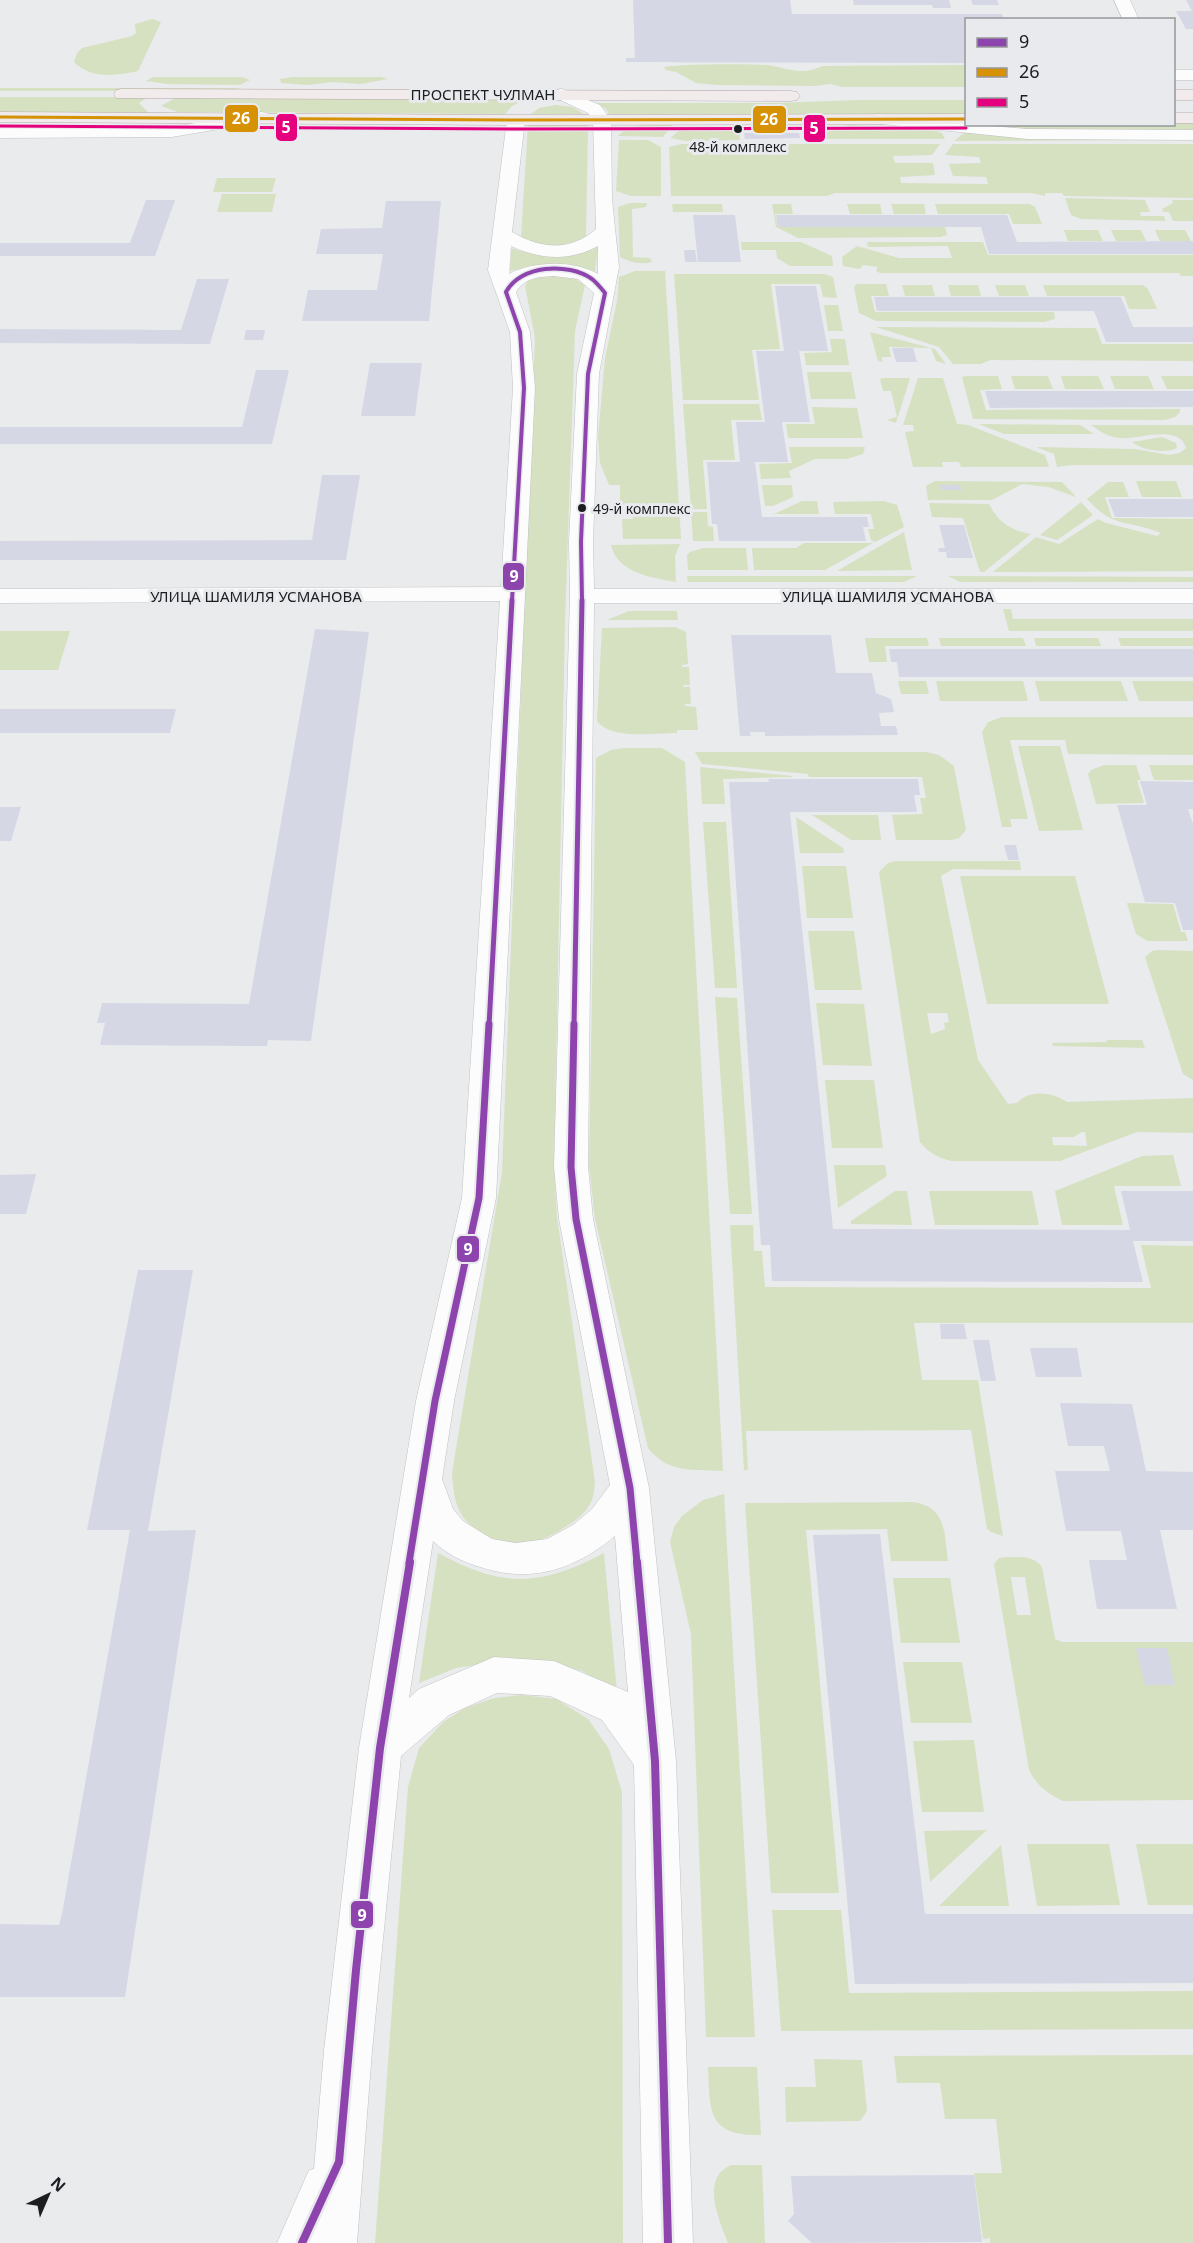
<svg xmlns="http://www.w3.org/2000/svg" width="1193" height="2243" font-family="'Noto Sans',sans-serif">
  <rect width="100%" height="100%" fill="#e9ebed"/>
  <!-- green -->
  <path fill="#d6e1c2" fill-rule="evenodd" d="M152,19L161,22L138,71C116,76 90,79 74,62L77,53L82,48L132,36L136,33L135,24Z
    M966,65V87H842L831,84L814,86L717,85L696,83L676,72L666,70L664,67C676,64 760,63 773,66C793,70 802,75 823,66Z
    M153,77H242L250,80L240,85L167,84L146,81Z
    M292,77H381L388,79L360,84L333,82L308,85L281,83L280,79Z
    M0,88H241L228,91H0Z
    M0,97H148L139,103L149,113H0Z
    M177,97L527,99L512,106L505,114L178,112L161,106Z
    M859,100H966V114H609L606,109L595,103H777Z
    M556,105L573,107L584,114H531L539,108Z
    M944,122H966V124H1174V122H1193V132L1042,131Z
    M528,125H588L586,236C578,248 551,250 538,246C532,245 526,239 521,237Z
    M673,125L663,137L618,136C631,121 655,125 673,125Z
    M848,125L927,128L942,133L945,139H744H802Z
    M681,129H739L740,140L686,141L670,138Z
    M965,132L1193,138V140L954,141Z
    M619,140H648L661,147V196H631L616,191Z
    M682,144H940L932,155L893,156L895,163H933L935,175L900,177L901,183L988,184L986,177L953,176L949,164L981,163L979,157L945,155L953,144H1193V198L1064,196L1062,193H1045V196L1031,193H835L827,196H671L669,147Z
    M217,178H276L272,192H213Z
    M222,194H276L272,212H217Z
    M1065,198L1145,200L1150,212H1140L1141,216H1164L1166,221L1081,219L1071,215Z
    M1172,200H1193V221H1173L1169,212H1164L1162,209L1173,203Z
    M630,203H647L646,207L632,209L633,257L650,258L652,262C642,265 629,262 620,257L618,207Z
    M672,204H722L723,212H673Z
    M772,204H791L793,214H775L778,227H945L947,235L940,237L798,238L776,227Z
    M847,204H880L882,214H850Z
    M891,204H924L926,214H894Z
    M935,204H1030L1035,207L1042,224H1013L1009,214H938Z
    M1064,230H1098L1103,241H1068Z
    M1111,230H1141L1146,241H1116Z
    M1155,230H1185L1191,241H1160Z
    M741,242H801L832,256L833,266H790L777,258L776,250H742Z
    M867,242H983L988,255H1193V276H1181L1179,273H880L876,271L878,267L863,265L860,269L843,266L842,257L857,246L899,258H952L948,246L868,247Z
    M598,247L595,272C570,264 536,265 510,271L511,248C539,257 569,260 598,247Z
    M635,271H665L681,539H623L622,519H633L632,505H620V485H609L600,463L598,438L605,358L617,301L619,277Z
    M674,274H824L833,277L837,298L823,297L820,284H771L780,349L752,350L759,400H683Z
    M546,275L572,277L585,285L575,331L565,624L554,1166L557,1217L595,1482C594,1488 594,1498 590,1504C584,1516 570,1524 559,1531C528,1550 487,1547 463,1517C454,1504 453,1488 452,1473L502,1172L535,338L525,286L528,281Z
    M857,284H886L889,296H871L875,312H1054L1055,319L1044,322L876,321L859,313L854,287Z
    M902,285H932L935,296H905Z
    M948,285H978L981,296H951Z
    M995,285H1025L1029,296H999Z
    M1043,285H1143L1148,289L1157,309H1129L1124,296H1047Z
    M824,305H838L843,331H828Z
    M876,327L1096,328L1102,344H1193V361L991,360L980,364H953L939,347Z
    M870,332L935,349L946,364L936,361L931,348L889,347L891,357H882V362L878,361Z
    M830,339H845L849,365H806L804,353L832,352Z
    M807,372H851L856,399H811Z
    M966,376H998L1002,389L980,390L986,410L1180,409V412L1175,417L1165,420L973,419L962,377Z
    M1011,376H1048L1053,389H1015Z
    M1061,376H1098L1104,389H1065Z
    M1110,376H1148L1154,389H1115Z
    M1161,376H1193V389H1167Z
    M883,378H910L896,423L887,420L897,417L891,391H883L880,379Z
    M918,378H943L957,424L968,425L1045,455L1049,467H961L959,462H942L943,467H913L905,432L914,431L913,425H903Z
    M683,404H759L762,420H731L735,460H703L707,509H691Z
    M812,407L857,408L863,438H788L786,424H815Z
    M979,424L1080,425L1094,434H1004Z
    M1091,425H1193V465H1072L1057,467L1054,454L1036,447L1135,449L1169,455L1180,453L1186,448C1180,423 1136,440 1121,438C1110,438 1099,431 1091,425Z
    M1162,437L1176,443L1177,448C1165,454 1142,450 1132,442Z
    M789,447H865L863,454L847,459H815L789,471L791,478L761,479L759,464L792,463Z
    M935,481L1062,482L1076,497L1048,487L1022,484L992,500H928L926,486Z
    M1136,481H1176L1182,497H1142Z
    M1108,482H1123L1129,497H1105L1112,518L1193,519V571L993,572L1036,537L1059,544L1098,519L1106,523L1157,536L1161,533C1127,519 1115,530 1087,499Z
    M762,485H792L793,497L773,506H765Z
    M802,501H817L819,514H774Z
    M884,501L897,505L904,527L875,542L871,540L868,529H874L871,514H835L833,502Z
    M1081,502L1093,515L1057,540L1040,535Z
    M929,503L989,504C999,523 1010,530 1031,534L984,572H980L963,518L932,517Z
    M691,512H707L708,526L713,527L714,541H693Z
    M904,532L912,570L837,571Z
    M804,543H873L825,570H754L752,548H796Z
    M680,544L675,556L676,582C653,578 617,573 611,545Z
    M703,548H746L748,570H688L687,555L690,552Z
    M687,576H917L904,582H688Z
    M948,576L1193,577V582H960Z
    M1003,609H1011L1013,619H1193V631H1009Z
    M629,611H677L678,620H607Z
    M675,627L686,632L688,664L682,665V667H689L690,685H684L683,687H690L691,704H685V706L696,707L698,730H677V733C655,733 611,740 597,721L602,628Z
    M0,631H70L58,670H0Z
    M865,638H927L929,646H885L887,662H869Z
    M939,638H1023L1026,646H941Z
    M1034,638H1098L1101,646H1036Z
    M1118,638H1193V646H1121Z
    M898,681H926L929,694H901Z
    M936,681H1023L1028,701H940Z
    M1035,681H1121L1128,701H1040Z
    M1132,681H1193V701H1139Z
    M1002,717H1193V755L1068,754L1065,740H1010L1028,819H1010L1012,827H1002L982,732L988,722Z
    M1018,746H1060L1083,830L1039,831Z
    M623,748H662L685,762L723,1471C693,1469 668,1474 648,1448L595,1219L589,1165L596,758L611,750Z
    M695,752H926L939,755L954,766L966,830L959,838L952,840H896L892,815L923,814L920,798H926L922,777H809L808,774L702,764Z
    M1104,765H1136L1141,780H1137L1144,803L1096,804L1088,774L1091,770Z
    M1149,765H1193V780H1154Z
    M700,767L792,776V777L723,779L725,804H702Z
    M812,815H878L881,840H851Z
    M796,817L843,848L844,853H800Z
    M703,822H726L737,988H715Z
    M896,861H1020L1021,870L953,869L941,876L978,1060L1008,1104L1017,1103C1029,1089 1052,1092 1067,1102L1193,1098V1133L1137,1132L1060,1161H951C937,1157 929,1153 920,1142L879,872L888,863ZM927,1013H947L949,1022L944,1023L945,1029L931,1034ZM1082,1132H1085L1087,1146L1053,1145L1052,1137H1074Z
    M802,866H846L853,918H807Z
    M960,876H1075L1109,1004H987Z
    M1127,903L1173,904L1181,932H1185L1188,941H1147L1136,934Z
    M808,931H854L862,990H815Z
    M1158,950L1193,951V1080L1183,1074L1145,957L1152,951Z
    M715,997L737,998L752,1214H730Z
    M816,1003L864,1004L872,1066L823,1065Z
    M1106,1040H1142L1145,1048L1053,1046L1052,1043L1107,1042Z
    M825,1080H874L883,1148H832Z
    M1173,1155L1181,1186H1114L1123,1225H1062L1055,1191L1142,1156Z
    M834,1165H885L887,1176L838,1208Z
    M895,1191H907L912,1225L851,1224V1221Z
    M929,1191H1032L1039,1225H935Z
    M730,1225H753L754,1251H762L765,1287L1151,1288L1141,1245L1193,1246V1323H914L922,1380H978L1003,1536L991,1532L987,1529L971,1430L746,1431L748,1470H744Z
    M724,1494L755,2037H706L691,1634L670,1542L674,1527L682,1516L703,1500Z
    M913,1502C947,1507 944,1533 948,1561H891L887,1529L806,1530L839,1893H771L745,1503Z
    M438,1553C502,1588 540,1587 604,1553L617,1692L582,1671L553,1663L483,1664L456,1668L419,1683Z
    M1007,1557C1021,1557 1033,1555 1042,1567L1055,1639L1062,1642H1193V1800L1063,1801C1047,1793 1037,1786 1029,1770L994,1564L999,1558ZM1011,1577H1025L1031,1615H1017Z
    M893,1578H950L960,1643H901Z
    M903,1662H962L972,1723H911Z
    M522,1695L556,1699L588,1719L609,1749L622,1792L623,2243H375L408,1787L419,1748L443,1722L465,1708L494,1698Z
    M974,1740L984,1812H922L913,1741Z
    M987,1830L930,1882L924,1831Z
    M1027,1844H1109L1120,1905L1037,1906Z
    M1136,1844H1193V1905H1148Z
    M1001,1845L1009,1906H939Z
    M772,1910H841L849,1993L1193,1991V2029L781,2031Z
    M1193,2055V2243H990V2238L983,2239L974,2173H1002L996,2119H945L940,2083H897L894,2056Z
    M814,2059L862,2060L867,2111L860,2121L786,2122L785,2087H816Z
    M708,2067H757L761,2135C707,2136 710,2111 708,2067Z
    M731,2165H762L765,2243H728C719,2220 700,2178 731,2165Z"/>
  <!-- building -->
  <path fill="#d6d7e5" d="M633,0H790L792,14H1002L1004,20H966V63L626,62V58H635Z
    M853,0H949L951,8H933L932,5H854Z
    M971,0H997L999,5H973Z
    M1186,0H1193V29H1186L1176,11H1192Z
    M744,133H799L800,138L745,139Z
    M146,200H175L155,256H0V243H130Z
    M386,201H441L429,321H302L308,290H377L383,254H316L321,229L382,228Z
    M693,215H735L741,262H698Z
    M776,215H1007L1017,242L1193,241V254H989L981,227H778Z
    M684,250H695L697,262H685Z
    M197,279H229L210,344L0,343V329L181,330Z
    M775,286H816L828,351H799L810,422H782L788,462H755L762,517H867L869,527H863L866,541H719L717,524H712L707,462H740L736,422H765L756,351H784Z
    M874,297H1121L1133,327H1193V342H1106L1094,311H877Z
    M246,330H265L263,340H244Z
    M892,348H913L917,362H896Z
    M370,363H422L415,416H361Z
    M256,370H289L272,444H0V427H242Z
    M985,391H1193V407L990,408Z
    M322,475H360L346,560H0V541L312,540Z
    M940,485H960L961,490H941Z
    M1108,499H1193V517H1115Z
    M939,525H964L973,558H947L946,552H939L938,548H945Z
    M315,629L369,632L311,1041L268,1040L267,1046L100,1045L105,1023H97L102,1003L249,1004Z
    M731,635H831L836,673H872L876,693L891,699L894,712L879,713L881,726H896L898,735L765,736V732H750L751,736H740Z
    M889,649H1193V677H899L897,662H891Z
    M0,709H176L170,733H0Z
    M768,779H918L920,795H914L917,812H790L833,1229L1130,1230L1121,1191H1193V1241H1133L1143,1282L772,1281L770,1245H761L729,782H769Z
    M1140,781L1193,782V809H1188L1193,824V930H1183L1175,903L1145,902L1117,805H1147Z
    M0,807H21L11,841H0Z
    M1004,845H1016L1019,860H1008Z
    M36,1174L26,1214H0V1175Z
    M138,1270H193L148,1531L196,1530L125,1997H0V1924L59,1925L62,1914L130,1530H87Z
    M940,1324H964L967,1339H941Z
    M973,1340H989L996,1381H981Z
    M1030,1348H1077L1082,1377H1036Z
    M1060,1403L1132,1404L1146,1471L1193,1472V1530H1160L1177,1609H1097L1089,1560H1127L1121,1531H1066L1055,1471H1110L1104,1446H1068Z
    M880,1534L925,1914H1193V1983L855,1984L813,1535Z
    M1136,1648H1167L1175,1685H1145Z
    M974,2175L982,2242L812,2243L788,2221L794,2214L791,2176Z"/>
  <g fill="none" stroke-linecap="round" stroke-linejoin="round">
    <!-- minor casing -->
    <g stroke="#c1c2c4" stroke-width="1">
      <path id="minor" d="M1114,0H1130L1139,20H1123Z
        M1174,70H1193V80H1174Z
        M562,89L600,105L611,120L612,199L619,267L599,374L593,542L594,589H1193V603H594L588,1167L593,1219L649,1488L676,1761L693,2243H643L634,1765L602,1720L550,1696L497,1693L449,1715L401,1756L372,2051L357,2243H277L309,2170L314,2169L324,2051L359,1748L416,1401L462,1198L500,601L0,603V589L501,587L513,388L510,332L488,270L507,120L510,116H522L525,120L512,232C541,249 570,252 596,229L593,120L588,113L556,98L554,94L556,90ZM511,246C539,259 569,262 598,246V274C573,260 534,261 509,274ZM553,276L578,279L594,293L577,374L569,542L570,596L554,1167L559,1219L610,1485L592,1509L573,1525L547,1539L516,1543L492,1539L463,1521L453,1509L442,1479L454,1401L496,1198L535,388L530,332L516,292C525,278 537,277 553,276ZM615,1536L628,1692L554,1661L494,1657L419,1689L409,1698L433,1541C445,1553 461,1561 477,1566C529,1584 573,1571 615,1536Z
        M261,112L267,113L270,117L267,121L172,137L0,138V128L172,127Z
        M878,114L966,123V124L1027,129L1193,130V140L1027,139L872,123L869,119L872,115Z"/>
    </g>
    <!-- major casing -->
    <g stroke="#b9acae" stroke-width="1">
      <path id="major" d="M122,89L791,91L797,92L800,96L797,100L791,101L116,98L114,94L116,90Z
        M1174,90H1193V100H1174Z
        M0,112L516,115L966,114V124L516,125L0,122Z
        M1174,113H1193V123H1174Z"/>
    </g>
    <!-- minor -->
    <use href="#minor" fill="#fcfcfc" fill-rule="evenodd"/>
    <!-- major -->
    <use href="#major" fill="#f2ebeb" fill-rule="evenodd"/>
    <!-- bus-1-far3 casing -->
    <g stroke="#e8eaee" stroke-width="7">
      <path id="bus-1-far3" d="M512,601L524,388L520,332L506,292C520,265 568,262 592,279C597,283 601,288 605,293L588,374L581,542L582,601"/>
    </g>
    <!-- bus-1-far2 casing -->
    <g stroke="#e8eaee" stroke-width="9">
      <path id="bus-1-far2" d="M489,1026L512,600
        M574,1026L582,600"/>
    </g>
    <!-- bus-1-far1 casing -->
    <g stroke="#e8eaee" stroke-width="11">
      <path id="bus-1-far1" d="M574,1024L571,1167L576,1219L630,1488L637,1563
        M409,1563L435,1401L479,1198L489,1024"/>
    </g>
    <!-- bus-1 casing -->
    <g stroke="#e8eaee" stroke-width="13">
      <path id="bus-1" d="M637,1562L655,1761L668,2243
        M302,2243L339,2162L356,1970L380,1748L410,1562"/>
    </g>
    <!-- bus-2 casing -->
    <g stroke="#e8eaee" stroke-width="5">
      <path id="bus-2" d="M0,117L516,120L966,119"/>
    </g>
    <!-- bus-3 casing -->
    <g stroke="#e8eaee" stroke-width="5">
      <path id="bus-3" d="M0,126L516,129L966,128"/>
    </g>
    <!-- bus-1-far3 -->
    <use href="#bus-1-far3" stroke="#8e44ad" stroke-width="4"/>
    <!-- bus-1-far2 -->
    <use href="#bus-1-far2" stroke="#8e44ad" stroke-width="5"/>
    <!-- bus-1-far1 -->
    <use href="#bus-1-far1" stroke="#8e44ad" stroke-width="7"/>
    <!-- bus-1 -->
    <use href="#bus-1" stroke="#8e44ad" stroke-width="8"/>
    <!-- bus-2 -->
    <use href="#bus-2" stroke="#d69104" stroke-width="3"/>
    <!-- bus-3 -->
    <use href="#bus-3" stroke="#e5007d" stroke-width="3"/>
  </g>
  <!-- markers -->
  <g fill="#1c1d1e" stroke="#e8eaee" stroke-width="2">
    <circle cx="738" cy="129" r="5"/>
    <circle cx="582" cy="508" r="5"/>
  </g>
  <g text-anchor="middle" dominant-baseline="central" stroke-width="6" stroke-linejoin="round" paint-order="stroke">
    <!-- far-bus labels -->
    <g font-size="14" fill="#1c1d1e" stroke="#e8eaee">
      <text x="738" y="146">48-й комплекс</text>
      <text x="593" y="508" text-anchor="start">49-й комплекс</text>
    </g>
    <!-- far-street labels -->
    <g font-size="15" fill="#1c1d1e" stroke="#e8eaee">
      <text x="483" y="94">ПРОСПЕКТ ЧУЛМАН</text>
      <text x="256" y="596">УЛИЦА ШАМИЛЯ УСМАНОВА</text>
      <text x="888" y="596">УЛИЦА ШАМИЛЯ УСМАНОВА</text>
    </g>
  </g>
  <g stroke="#e8eaee" stroke-width="2">
    <rect x="224" y="104" width="35" height="29" rx="6" fill="#d69104"/>
    <rect x="752" y="105" width="35" height="29" rx="6" fill="#d69104"/>
    <rect x="275" y="113" width="23" height="29" rx="6" fill="#e5007d"/>
    <rect x="803" y="114" width="23" height="29" rx="6" fill="#e5007d"/>
    <rect x="502" y="562" width="23" height="29" rx="6" fill="#8e44ad"/>
    <rect x="456" y="1235" width="24" height="28" rx="6" fill="#8e44ad"/>
    <rect x="350" y="1900" width="24" height="29" rx="6" fill="#8e44ad"/>
  </g>
  <g font-size="16" text-anchor="middle" font-weight="bold" fill="#fff">
    <text x="241" y="124">26</text>
    <text x="769" y="125">26</text>
    <text x="286" y="133">5</text>
    <text x="814" y="134">5</text>
    <text x="514" y="582">9</text>
    <text x="468" y="1255">9</text>
    <text x="362" y="1921">9</text>
  </g>
  <!-- legend -->
  <rect x="965" y="18" width="210" height="108" fill="#e8eaee" stroke="#96989b" stroke-width="1.5"/>
  <rect x="977" y="38" width="30" height="9" fill="#8e44ad" stroke="#96989b" stroke-width="1.5"/>
  <text x="1019" y="48" font-size="18" fill="#1c1d1e">9</text>
  <rect x="977" y="68" width="30" height="9" fill="#d69104" stroke="#96989b" stroke-width="1.5"/>
  <text x="1019" y="78" font-size="18" fill="#1c1d1e">26</text>
  <rect x="977" y="98" width="30" height="9" fill="#e5007d" stroke="#96989b" stroke-width="1.5"/>
  <text x="1019" y="108" font-size="18" fill="#1c1d1e">5</text>
  <!-- north arrow -->
  <g transform="translate(48 2195) rotate(44)" stroke="#e8eaee" stroke-width="4.5" paint-order="stroke">
  <path d="M0-4.5L10 22L0 15L-10 22Z" fill="#1c1d1e"/>
  <text y="-9" font-size="16" font-weight="bold" text-anchor="middle" fill="#1c1d1e">N</text>
  </g>
</svg>
